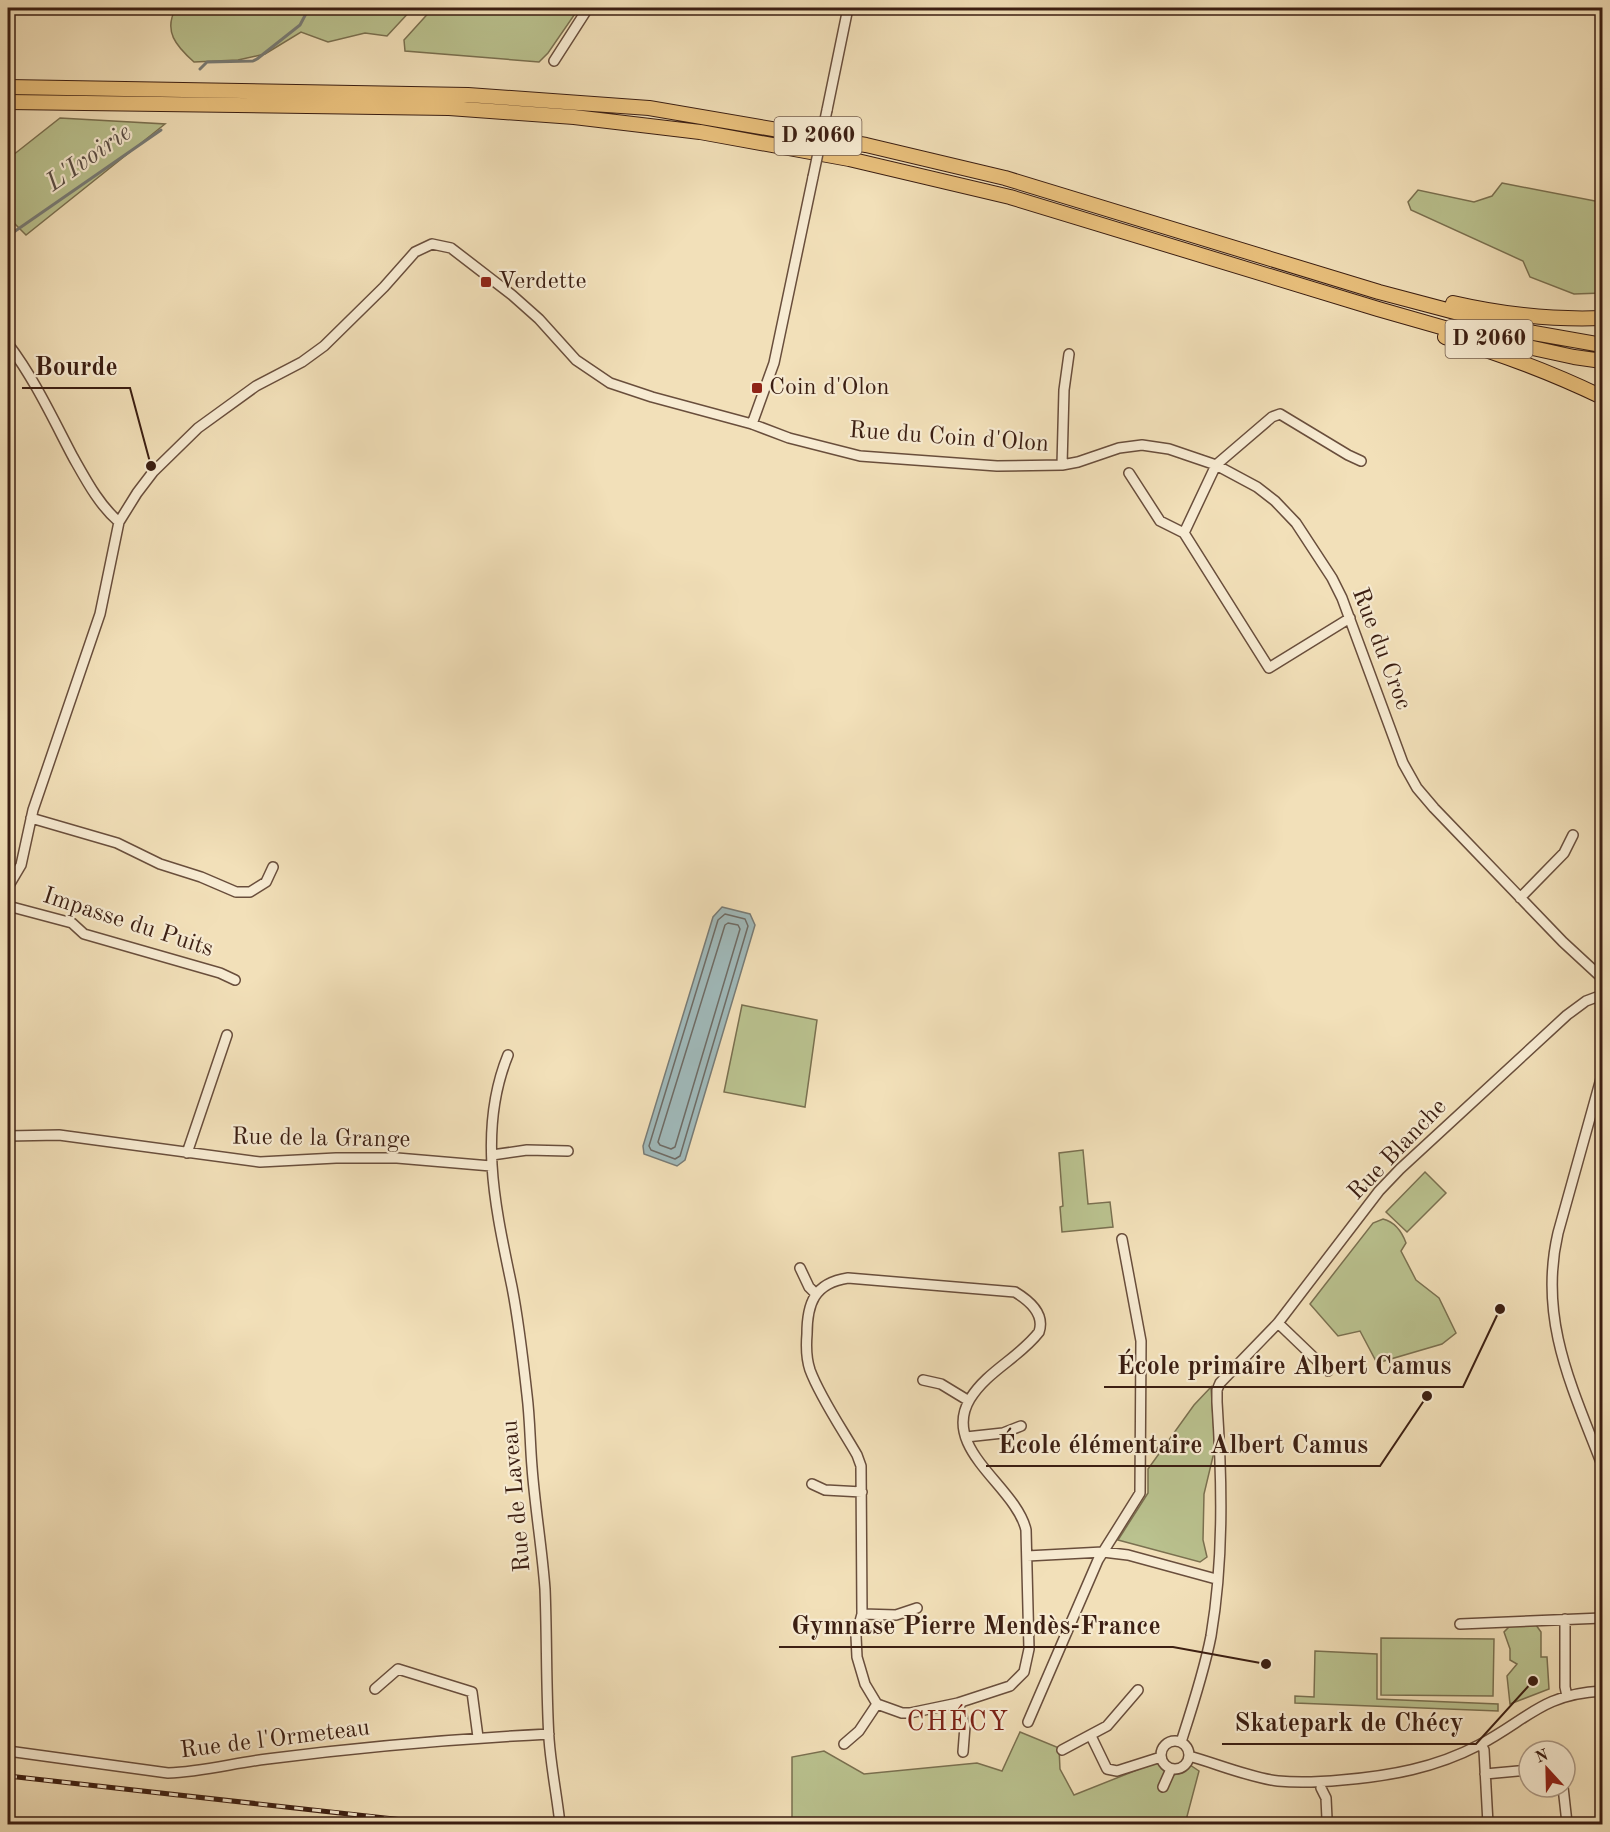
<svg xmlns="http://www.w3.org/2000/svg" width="1610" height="1832" font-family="'Old Standard TT',serif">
  <rect width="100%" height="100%" fill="#f2e0b9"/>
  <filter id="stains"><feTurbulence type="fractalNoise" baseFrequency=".00333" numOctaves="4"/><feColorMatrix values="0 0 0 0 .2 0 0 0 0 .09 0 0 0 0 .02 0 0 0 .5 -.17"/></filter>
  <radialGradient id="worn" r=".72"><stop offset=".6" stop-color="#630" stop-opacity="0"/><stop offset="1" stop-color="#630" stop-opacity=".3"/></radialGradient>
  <!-- green -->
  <path fill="#bac28f" stroke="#7a7050" stroke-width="1.5" d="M176,8H413L387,36L365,33L328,42L301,32L265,54L238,60L194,62C176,46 163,31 176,8Z
    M433,8H579L548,53L539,62L405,51L404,40Z
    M60,118L165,124L26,235L8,217V159Z
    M1502,183L1595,201L1602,199V293L1574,294L1530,277L1523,261L1411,210L1408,202L1418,190L1474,202L1492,196Z
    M742,1005L817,1020L805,1107L724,1092Z
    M1083,1150L1088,1204L1110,1202L1113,1227L1062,1232L1060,1207L1063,1206L1059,1153Z
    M1425,1172L1446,1193L1407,1232L1386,1212Z
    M1383,1219C1395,1222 1402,1232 1406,1243L1401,1251L1416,1280L1439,1298L1456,1333L1442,1344L1377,1363L1360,1331L1338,1336L1310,1304L1373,1223Z
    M1211,1387L1215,1448L1204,1494L1203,1540L1207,1557L1200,1562L1118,1540L1148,1493V1469L1194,1405Z
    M1536,1625L1541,1632V1657H1547L1549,1689L1510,1704L1507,1676L1517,1664L1510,1660V1649L1504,1632L1510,1626Z
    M1381,1638L1494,1639L1493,1696L1381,1695Z
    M1315,1651L1377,1654V1699L1498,1704V1711L1295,1703V1696L1314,1697Z
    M1020,1732L1059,1748L1060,1769L1074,1795L1157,1762L1164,1770L1174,1775L1185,1771L1190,1765L1199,1771L1185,1824H792V1757L824,1751L864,1774L977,1763L1002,1771Z"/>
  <!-- water -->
  <path fill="#a0babb" stroke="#787c77" stroke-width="1.5" d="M722,907L750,914L755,925L685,1160L677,1166L644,1154L643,1146L713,917Z"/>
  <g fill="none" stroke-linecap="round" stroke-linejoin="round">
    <!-- shore -->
    <path stroke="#6e6c66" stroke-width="1.5" d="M725,914L745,919L748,926L680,1156L675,1159L651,1150L649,1146L718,920Z
      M728,923L738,925L740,929L675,1147L671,1149L660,1145L658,1142L725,925Z"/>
    <!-- stream -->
    <path stroke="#787c77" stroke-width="3" d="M200,69L207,62L253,61L257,59L300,25L309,8
      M8,236L161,130"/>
    <!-- minor casing -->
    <g stroke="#694e3c" stroke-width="12">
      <path id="minor" d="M554,61L588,8
        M827,110L848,8
        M8,344C34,378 53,419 73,457C86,480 99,505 119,522
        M752,424L774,363L813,177
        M1062,465L1064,390L1069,354
        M1129,473L1160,521L1184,533
        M1350,618L1269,668L1184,533L1216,465L1272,417L1280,414L1348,455L1361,461
        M31,818L117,843L160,864L201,877L236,892H250L266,882L273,867
        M8,887L21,865L33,810L100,614L119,522L137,493L153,472L198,428L256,386L302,362L324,346L384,287L415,252L432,244L451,248L512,295L539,319L576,360L610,383L652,397L752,424L789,438L860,456L997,466L1062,465L1078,462L1119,448L1142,445L1169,449L1216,465L1257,487L1275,501L1296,523L1332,578L1342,598L1403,763L1417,788L1434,808L1563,942L1602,978
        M1520,898L1564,853L1573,835
        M8,906L72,923L84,934L220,973L235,980
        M508,1055C477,1131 496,1210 512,1287C519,1323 523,1359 527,1395C530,1419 530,1443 532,1467C535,1508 542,1548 545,1589C547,1639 546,1689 549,1739C551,1767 557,1796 560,1824
        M1602,1075L1558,1233C1538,1319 1572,1387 1602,1465
        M8,1136L59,1135L260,1162L336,1158H397L491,1166
        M187,1153L227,1035
        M492,1155L527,1150L568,1151
        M800,1268L809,1287L816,1294
        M848,1278L1015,1292C1030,1301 1045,1314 1039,1332C1019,1358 987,1371 970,1399C940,1449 1016,1486 1026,1530L1029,1649L1024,1672L1010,1686L958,1703L910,1713H902L877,1704L865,1684L857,1657L856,1636L862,1614L861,1466L857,1455C842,1429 820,1397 810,1370C806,1358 806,1346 807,1334C807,1304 814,1283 848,1278Z
        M1278,1323L1328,1371
        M923,1380L941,1384L969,1401
        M966,1437L1003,1433L1021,1426
        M812,1484L825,1490L862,1492
        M1027,1556L1103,1552L1128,1555L1216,1579
        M862,1614L896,1615L917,1608
        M1565,1619V1687L1567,1696
        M1460,1624L1602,1618
        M375,1689L398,1669L472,1692L478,1737
        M958,1703L965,1726L963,1752
        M1028,1722L1098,1560L1140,1493L1141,1341L1122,1239
        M1091,1736L1107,1769L1117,1771L1161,1757
        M1161 1755a14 14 0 1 1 28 0a14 14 0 1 1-28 0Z
        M1181,1742C1192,1708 1204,1672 1211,1636C1224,1559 1222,1479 1217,1402V1390L1220,1383L1278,1323L1379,1191L1400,1169L1567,1015L1586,1001L1602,995
        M844,1744L859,1731L877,1704
        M1481,1744L1484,1750L1488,1824
        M1062,1750L1107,1726L1138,1690
        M8,1751L168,1773C201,1772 234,1763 267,1759C360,1747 454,1739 549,1734
        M1189,1756C1215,1763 1251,1778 1278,1781C1298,1783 1321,1782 1342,1780C1390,1776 1435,1768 1479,1745C1527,1720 1542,1694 1602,1691
        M1485,1774L1529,1770
        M1163,1787L1171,1769
        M1563,1787L1567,1823L1570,1824
        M1321,1788L1326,1798L1327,1819"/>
    </g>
    <!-- highway casing -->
    <g stroke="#3b1e12" stroke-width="16">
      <path id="highway" d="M8,87L468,95L649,108L866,145L1005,178L1379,292L1534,333L1602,345
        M8,102L449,108L574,117L700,132L849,159L1010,197L1378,309L1455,331L1574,357L1602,361
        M1453,303C1501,314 1553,320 1602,318
        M1445,337C1499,353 1552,373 1602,397"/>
    </g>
    <!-- minor -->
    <use href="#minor" stroke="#f7ebd2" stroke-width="9"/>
    <!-- highway -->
    <use href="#highway" stroke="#e9c07c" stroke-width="14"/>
    <!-- rail casing -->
    <g stroke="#3b1e12" stroke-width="5">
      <path id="rail" d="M8,1776L439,1824"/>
    </g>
    <!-- rail -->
    <use href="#rail" stroke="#f7ebd2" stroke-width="3" stroke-dasharray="9" stroke-linecap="butt"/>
    <!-- minor-bridge casing -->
    <g stroke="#694e3c" stroke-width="12" stroke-linecap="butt">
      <path id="minor-bridge" d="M813,177L827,110"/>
    </g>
    <!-- minor-bridge -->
    <use href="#minor-bridge" stroke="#f7ebd2" stroke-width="9"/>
  </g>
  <!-- markers -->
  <g fill="#8f2418" stroke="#f7ebd2" stroke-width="2">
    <rect x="480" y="276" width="12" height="12" rx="3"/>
    <rect x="751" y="382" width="12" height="12" rx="3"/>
  </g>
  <g text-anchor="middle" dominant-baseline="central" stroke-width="4.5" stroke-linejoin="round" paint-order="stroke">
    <!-- shield labels -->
    <g fill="#f7ebd2" stroke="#735c4c" stroke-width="1.5">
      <rect x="774.5" y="117" width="87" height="38" rx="4.5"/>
      <rect x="1445.5" y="320" width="87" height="38" rx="4.5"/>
    </g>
    <g font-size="22" font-weight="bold" fill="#3b1e12">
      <text x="818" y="136">D 2060</text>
      <text x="1489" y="339">D 2060</text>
    </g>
    <!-- poi labels -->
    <g font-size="24" fill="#3b1e12" stroke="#f7ebd2" text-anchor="start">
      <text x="498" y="282">Verdette</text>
      <text x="769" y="388">Coin d'Olon</text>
    </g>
    <!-- street labels -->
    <g font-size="24" fill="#3b1e12" stroke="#f7ebd2">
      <text transform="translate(949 438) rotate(4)">Rue du Coin d'Olon</text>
      <text transform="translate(1381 649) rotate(69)">Rue du Croc</text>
      <text transform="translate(128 923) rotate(18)">Impasse du Puits</text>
      <text transform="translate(321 1139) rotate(1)">Rue de la Grange</text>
      <text transform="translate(1398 1150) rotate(-46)">Rue Blanche</text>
      <text transform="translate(517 1496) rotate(-95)">Rue de Laveau</text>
      <text transform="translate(275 1740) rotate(-7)">Rue de l'Ormeteau</text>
    </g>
    <!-- water labels -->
    <g font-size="26" font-style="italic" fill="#594d45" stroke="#f7ebd2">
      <text transform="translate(89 158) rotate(-35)">L'Ivoirie</text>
    </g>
    <!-- quarter labels -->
    <g font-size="27" letter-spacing="1.5" fill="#7a1f14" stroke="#f7ebd2">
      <text x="958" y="1722">CHÉCY</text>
    </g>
  </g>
  <!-- callouts -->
  <path fill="none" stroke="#3b1e12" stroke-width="2" d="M151 466L130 388H22M1500 1309L1463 1387H1104M1427 1396L1380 1466H986M1266 1664L1173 1647H779M1533 1681L1476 1744H1222"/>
  <g fill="#3b1e12" stroke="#f7ebd2" stroke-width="2">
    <circle cx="151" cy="466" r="6"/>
    <circle cx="1500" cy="1309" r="6"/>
    <circle cx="1427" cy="1396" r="6"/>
    <circle cx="1266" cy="1664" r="6"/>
    <circle cx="1533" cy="1681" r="6"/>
  </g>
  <g font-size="26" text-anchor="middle" font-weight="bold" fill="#3b1e12" stroke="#f7ebd2" stroke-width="4.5" stroke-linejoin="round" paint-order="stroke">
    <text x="76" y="375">Bourde</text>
    <text x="1284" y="1374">École primaire Albert Camus</text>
    <text x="1183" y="1453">École élémentaire Albert Camus</text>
    <text x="976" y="1634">Gymnase Pierre Mendès-France</text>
    <text x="1349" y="1731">Skatepark de Chécy</text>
  </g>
  <!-- margin -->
  <rect width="1610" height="1832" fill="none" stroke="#f2e0b9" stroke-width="30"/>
  <rect x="9" y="9" width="1592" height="1814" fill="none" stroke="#3b1e12" stroke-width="3"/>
  <rect x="15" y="15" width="1580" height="1802" fill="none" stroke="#3b1e12" stroke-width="1.5"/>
  <!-- north arrow -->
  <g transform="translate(1547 1769) rotate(338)"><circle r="28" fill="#f7ebd2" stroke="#ac9985" stroke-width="1.5"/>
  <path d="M0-4.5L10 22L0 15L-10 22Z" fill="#8f2418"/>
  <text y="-9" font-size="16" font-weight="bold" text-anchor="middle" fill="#3b1e12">N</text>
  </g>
  <rect width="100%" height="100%" filter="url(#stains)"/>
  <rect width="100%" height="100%" fill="url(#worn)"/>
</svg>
